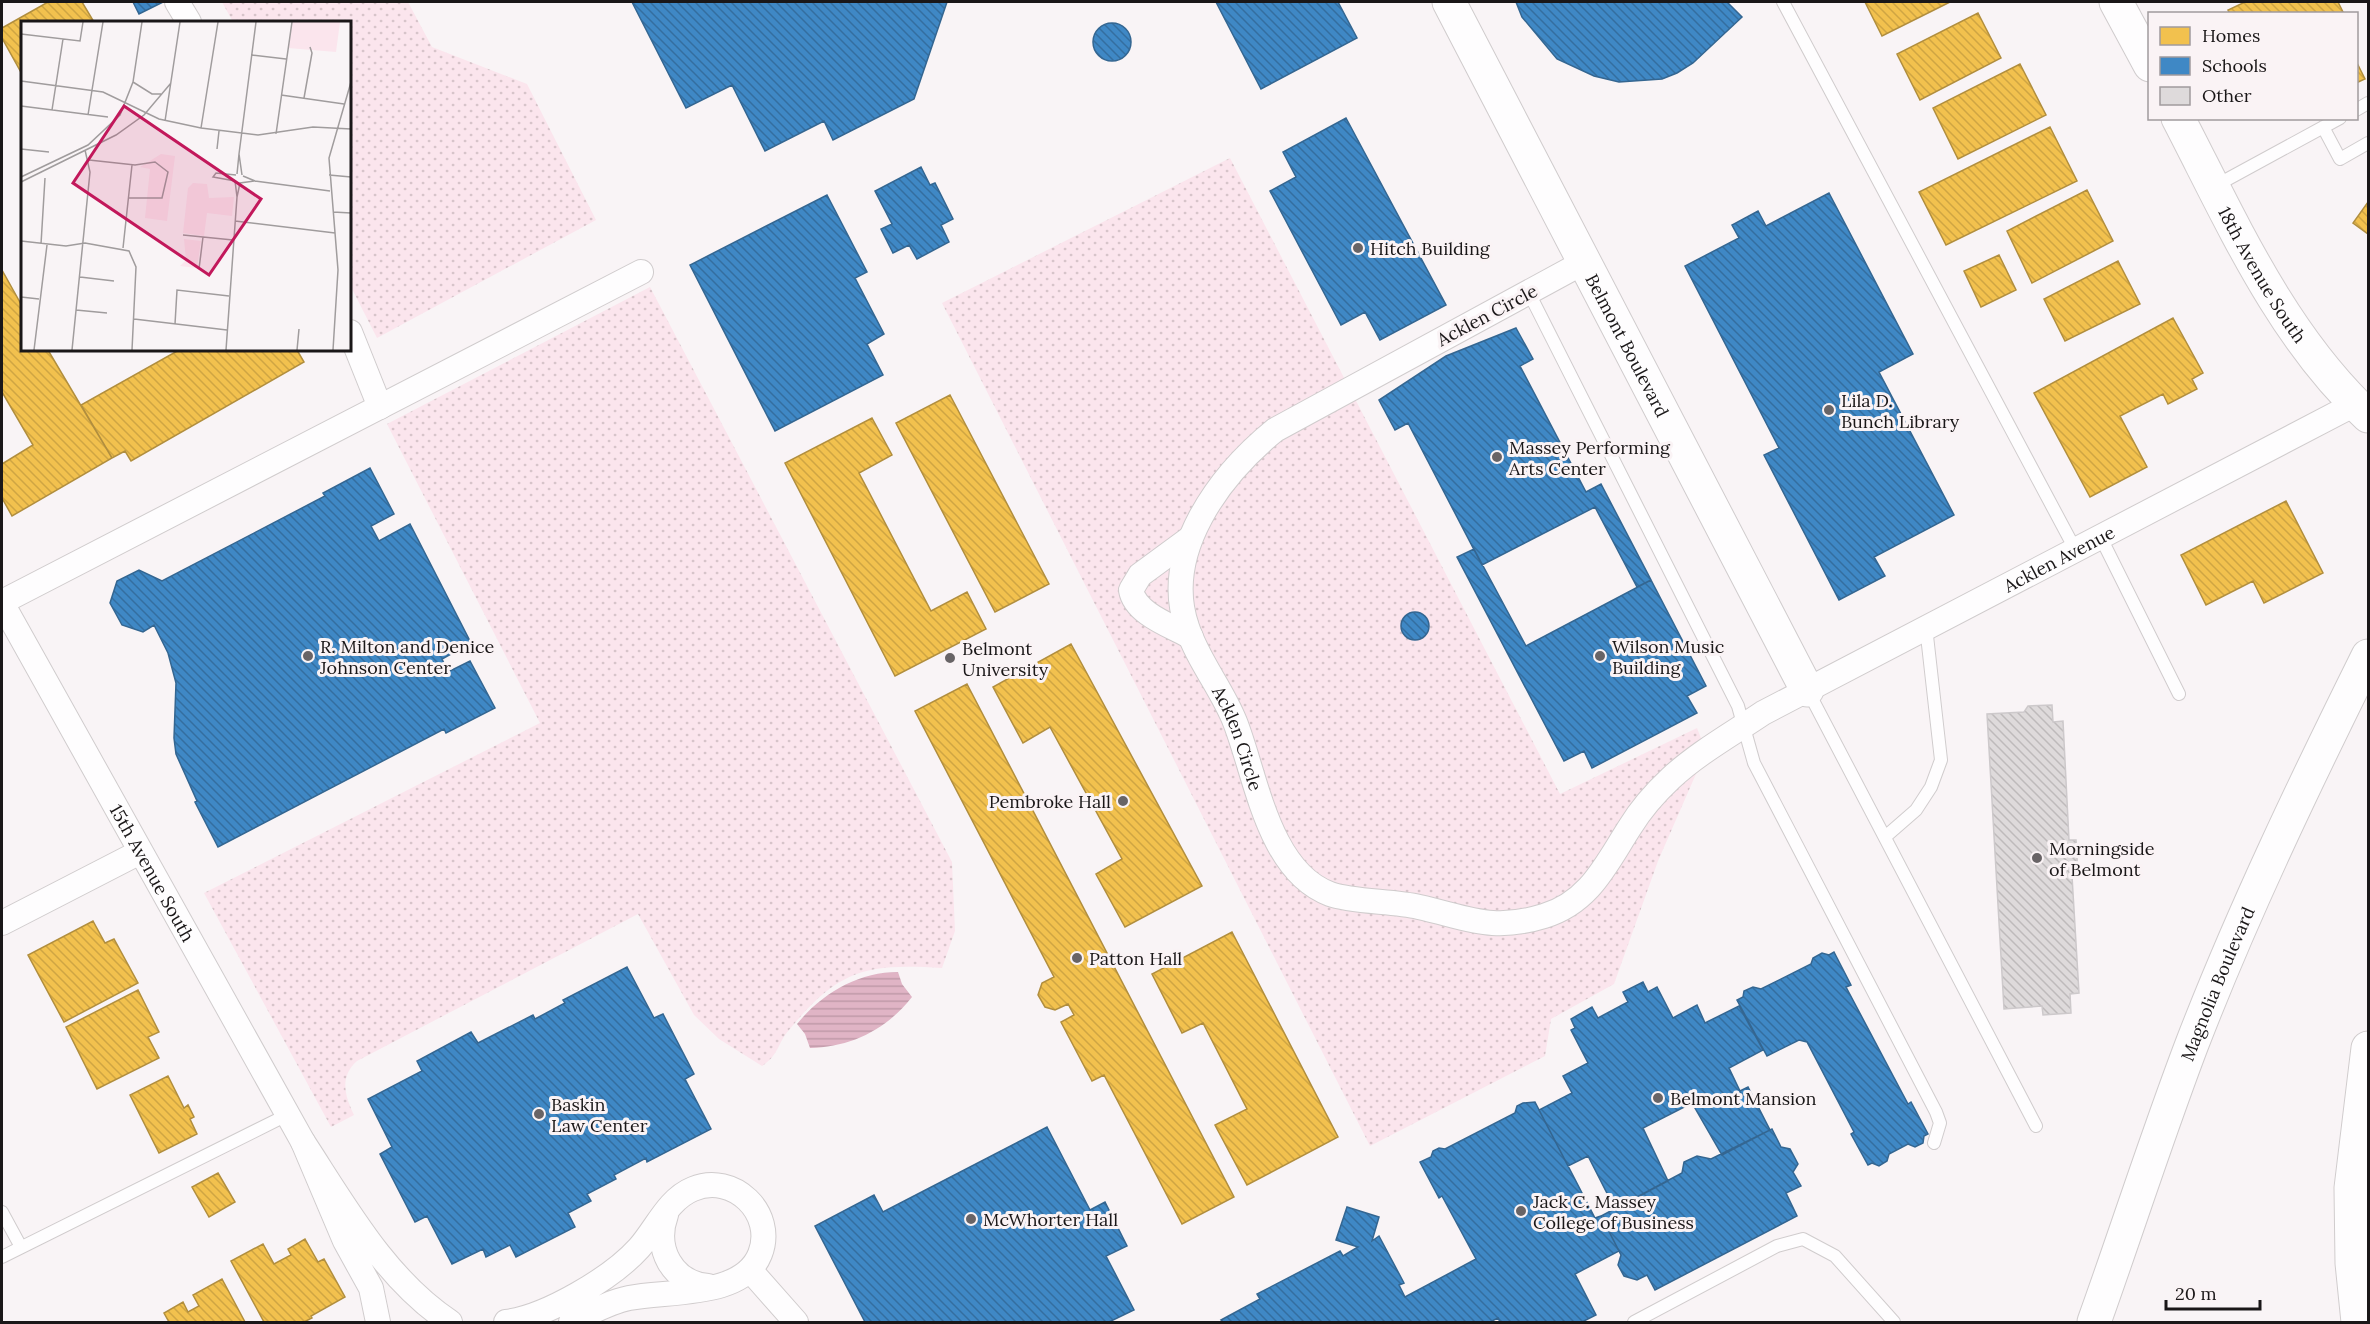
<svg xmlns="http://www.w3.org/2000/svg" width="2370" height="1324" font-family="Lora,serif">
  <defs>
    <pattern id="grass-dots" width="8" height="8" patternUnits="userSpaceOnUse" patternTransform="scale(1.5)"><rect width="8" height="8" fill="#fbe5ed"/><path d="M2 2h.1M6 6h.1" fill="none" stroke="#d7c4ca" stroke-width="1.8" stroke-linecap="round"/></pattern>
    <pattern id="water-rules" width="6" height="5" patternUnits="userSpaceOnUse" patternTransform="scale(1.5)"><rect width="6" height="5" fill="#e0b4c5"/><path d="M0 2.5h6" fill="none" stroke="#c09aa8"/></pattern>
    <pattern id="homes-back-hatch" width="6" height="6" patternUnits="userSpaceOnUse" patternTransform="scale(1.5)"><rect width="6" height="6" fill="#f2c14e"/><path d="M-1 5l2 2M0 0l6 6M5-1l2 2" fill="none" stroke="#cfa543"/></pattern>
    <pattern id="schools-back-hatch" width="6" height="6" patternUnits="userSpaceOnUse" patternTransform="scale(1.5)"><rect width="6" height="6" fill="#3f88c5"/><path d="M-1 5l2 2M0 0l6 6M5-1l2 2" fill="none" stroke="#346e9f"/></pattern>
    <pattern id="building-back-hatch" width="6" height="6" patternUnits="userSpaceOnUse" patternTransform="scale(1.5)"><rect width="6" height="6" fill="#dedadb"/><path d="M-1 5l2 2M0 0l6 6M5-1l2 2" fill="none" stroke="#bebabb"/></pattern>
  </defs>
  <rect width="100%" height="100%" fill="#f9f4f6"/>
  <!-- grass -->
  <path fill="url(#grass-dots)" d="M222,2H408L432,47L527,84L596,220L377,338L350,285V22H233Z
    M1230,158L1560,794L1697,728L1706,751L1658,861L1614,984L1551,1019L1545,1056L1370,1146L942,303Z
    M650,287L952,862L955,931L942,968C865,963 838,970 789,1030C777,1044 779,1055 762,1066L719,1039L694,1015L638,914L357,1061C339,1077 345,1096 354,1115L331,1127L204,893L540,723L387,424Z"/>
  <!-- water -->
  <path fill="url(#water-rules)" d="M898,972L902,984L912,997C886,1030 851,1047 810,1048L805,1034L797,1024C822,993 859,972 898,972Z"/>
  <!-- homes -->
  <path fill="url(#homes-back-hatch)" stroke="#b18e3e" stroke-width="1.5" d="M48,2H82L94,22H22V74L2,38V28Z
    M1865,2H1950L1882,36Z
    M2245,2H2338L2344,14H2230L2228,10Z
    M1978,13L2001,58L1920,100L1897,54Z
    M2356,61L2365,79L2356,83Z
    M2020,64L2046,115L1958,159L1933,108Z
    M2050,127L2077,181L1946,245L1919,192Z
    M2087,190L2113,241L2032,283L2007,231Z
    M2368,202V234L2353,223Z
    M1999,255L2016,290L1981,307L1964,271Z
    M2118,261L2140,304L2065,341L2044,299Z
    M2,270L22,306V350H48L112,458L12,516L2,498V464L33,445L2,392Z
    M2173,318L2203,373L2192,379L2197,389L2168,404L2163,394L2120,416L2147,467L2090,497L2034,393Z
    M179,350H297L304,362L131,461L125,451L112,458L81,405Z
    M950,395L1049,584L995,612L896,423Z
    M872,418L892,455L859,473L931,611L967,592L986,629L895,676L785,463Z
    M2286,501L2323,573L2264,603L2253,581L2206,605L2181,555Z
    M1071,644L1202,886L1125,927L1096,874L1122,859L1050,727L1023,743L993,687Z
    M967,684L1234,1197L1182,1224L1104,1075L1092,1081L1061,1022L1074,1015L1068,1004L1055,1010L1045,1007L1038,995L1042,983L1054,977L915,711Z
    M93,921L105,943L114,939L138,983L64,1022L28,955Z
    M1232,932L1338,1137L1247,1185L1215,1125L1247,1109L1203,1023L1182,1033L1152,974Z
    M138,990L159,1032L148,1037L159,1058L97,1089L66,1027Z
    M168,1076L184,1108L188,1105L194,1117L190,1119L197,1134L159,1153L130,1095Z
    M218,1173L235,1202L209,1217L192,1187Z
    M305,1239L318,1262L324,1259L345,1297L311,1316L312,1318L304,1322H264L231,1261L263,1244L274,1264L291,1255L288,1249Z
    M222,1279L245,1322H169L164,1313L183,1302L188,1312L199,1306L193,1295Z"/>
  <!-- schools -->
  <path fill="url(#schools-back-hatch)" stroke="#346691" stroke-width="1.5" d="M133,2H163L139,14Z
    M632,2H947L914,99L833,140L824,121L765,151L732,85L686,108Z
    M1216,2H1338L1357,38L1261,89Z
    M1516,2H1727L1742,17L1693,63L1677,73L1662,79L1619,82L1594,76L1557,59L1522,17Z
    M1093 42a19 19 0 1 1 38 0a19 19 0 1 1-38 0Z
    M1346,118L1446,305L1380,340L1365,312L1341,325L1270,191L1296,177L1283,152Z
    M921,167L930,185L935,183L953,219L941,225L949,242L917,259L909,245L893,253L881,229L892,224L875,191Z
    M1829,193L1913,354L1879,372L1954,515L1874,557L1885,576L1839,600L1764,455L1779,448L1685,266L1739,238L1732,225L1758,211L1766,226Z
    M827,195L867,272L855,278L884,334L867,344L883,375L775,431L690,265Z
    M1516,328L1533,359L1520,366L1586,492L1601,484L1651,580L1637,587L1595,507L1482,565L1408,423L1395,430L1379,400L1446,356Z
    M370,468L394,514L371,526L379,541L410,524L471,643L442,659L448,672L470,661L495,708L446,733L444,729L218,847L195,802L197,801L176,754L174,738L176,683L168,653L154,625L143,632L122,625L110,603L117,581L139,570L162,581L325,496L323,493Z
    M1474,549L1526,646L1651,580L1706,686L1687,696L1697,713L1592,768L1584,751L1564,761L1457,557Z
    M1401 626a14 14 0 1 1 28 0a14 14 0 1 1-28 0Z
    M1834,952L1851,985L1846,987L1908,1104L1911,1102L1928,1134L1924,1136L1923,1143L1915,1147L1908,1144L1889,1154L1887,1161L1879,1166L1872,1163L1868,1165L1851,1134L1854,1132L1807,1042L1799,1040L1767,1056L1737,1000L1743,997L1744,991L1753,987L1761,989L1811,964L1813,958L1822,953L1829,955Z
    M627,967L654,1018L663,1014L694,1074L685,1079L711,1129L647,1162L646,1158L614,1175L616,1179L587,1194L591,1201L568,1213L575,1227L516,1257L510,1245L486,1257L483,1249L452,1264L427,1216L415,1222L380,1154L392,1147L368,1099L422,1071L417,1061L471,1032L478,1043L533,1015L535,1019L565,1003L563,1000Z
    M1643,982L1648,992L1657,987L1673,1018L1697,1005L1705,1023L1739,1006L1763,1050L1729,1068L1740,1091L1748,1087L1770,1130L1722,1155L1692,1103L1643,1128L1668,1181L1615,1209L1588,1156L1568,1166L1539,1110L1572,1093L1563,1076L1588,1063L1571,1030L1575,1028L1571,1019L1592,1007L1598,1018L1628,1002L1623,992Z
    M1535,1102L1595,1218L1601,1216L1619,1251L1575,1274L1596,1315L1582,1322H1500L1498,1318L1490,1322H1223L1221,1320L1260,1299L1257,1294L1340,1251L1343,1256L1358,1247L1336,1240L1347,1207L1379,1217L1372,1241L1379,1236L1404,1283L1399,1285L1405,1297L1476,1259L1442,1196L1439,1198L1420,1162L1431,1157L1433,1151L1439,1148L1445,1149L1515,1113L1517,1106L1523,1103Z
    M1047,1127L1090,1210L1105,1202L1127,1246L1106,1256L1134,1310L1109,1322H865L815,1226L874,1195L883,1212Z
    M1772,1129L1781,1147L1790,1149L1798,1164L1793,1172L1801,1186L1786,1193L1797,1216L1655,1290L1647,1275L1637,1280L1624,1276L1618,1265L1621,1255L1601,1216L1682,1173L1684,1162L1697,1156L1711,1159Z"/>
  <!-- building -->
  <path fill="url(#building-back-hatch)" stroke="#cdc9cb" stroke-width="1.5" d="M2052,705L2053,722L2063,721L2069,840H2076L2078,876H2072L2079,993L2070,994L2071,1013L2043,1015L2042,1006L2004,1009L1987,714L2024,712L2028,706Z"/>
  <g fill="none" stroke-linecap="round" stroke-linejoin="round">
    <!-- lane casing -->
    <g stroke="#d0cccd" stroke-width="14">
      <path id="lane" d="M1783,2L2075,549
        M2356,110L2368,103
        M2323,127L2340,159L2368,143
        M2215,186L2340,118
        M1529,293L1738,706L1754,763L1936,1112L1940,1123L1934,1143
        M2100,536L2179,694
        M1808,691L2036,1126
        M1885,837L1916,810L1931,787L1941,760L1926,627
        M2,1212L21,1247
        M2,1257L287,1115
        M1634,1322L1777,1246L1803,1239L1835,1256L1894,1322"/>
    </g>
    <!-- street casing -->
    <g stroke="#d0cccd" stroke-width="26">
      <g id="street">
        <path d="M177,2L189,22"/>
        <path id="s1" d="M1586,261L1275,430C1220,475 1161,552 1187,627C1198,661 1222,689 1235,722C1256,775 1268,871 1330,894C1352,902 1393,901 1419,907C1469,918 1492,932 1544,916C1590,902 1606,864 1630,827C1641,809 1656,792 1671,778C1698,753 1732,734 1763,713L2355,404"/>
        <path d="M350,332L380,407"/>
        <path d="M1189,539L1140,575L1131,590C1135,614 1172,626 1191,637"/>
        <path d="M2,602L641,272"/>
        <path id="s2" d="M2,603L303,1142"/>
        <path d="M2,923L140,852"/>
        <path d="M666,1215C654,1248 672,1283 708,1286"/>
        <path d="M750,1270L796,1322"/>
        <path d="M378,1322L371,1288L345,1241L303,1142C345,1206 385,1279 450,1322"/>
        <path d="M506,1322C546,1317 612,1278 639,1248C656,1229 668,1199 693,1189C733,1172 776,1213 760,1254C743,1298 669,1290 629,1298C609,1302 590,1313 571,1322"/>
      </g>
    </g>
    <!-- secondary casing -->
    <g stroke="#d0cccd" stroke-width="35">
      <g id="secondary">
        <path id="s3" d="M1449,2L1807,690"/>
        <path d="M2116,2L2150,65"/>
        <path id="s4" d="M2178,118C2232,222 2281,335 2368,416"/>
        <path id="s5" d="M2094,1322C2127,1230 2157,1136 2192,1044C2243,912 2305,783 2368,656"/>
        <path d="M2358,1322L2352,1263L2351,1188L2368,1048"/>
      </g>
    </g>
    <!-- lane -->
    <use href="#lane" stroke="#fefdfe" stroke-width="12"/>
    <!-- street -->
    <use href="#street" stroke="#fefdfe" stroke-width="24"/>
    <!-- secondary -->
    <use href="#secondary" stroke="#fefdfe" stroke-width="33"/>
  </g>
  <!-- markers -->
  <g fill="#686466" stroke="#faf3f5" stroke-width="2">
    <circle cx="1358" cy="248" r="6"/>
    <circle cx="1829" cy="410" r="6"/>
    <circle cx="1497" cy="457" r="6"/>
    <circle cx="308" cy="656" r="6"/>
    <circle cx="1600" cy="656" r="6"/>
    <circle cx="950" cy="658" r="6"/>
    <circle cx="1123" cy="801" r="6"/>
    <circle cx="2037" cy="858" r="6"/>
    <circle cx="1077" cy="958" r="6"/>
    <circle cx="1658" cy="1098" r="6"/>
    <circle cx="539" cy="1114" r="6"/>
    <circle cx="1521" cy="1211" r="6"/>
    <circle cx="971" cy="1219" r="6"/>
  </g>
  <g text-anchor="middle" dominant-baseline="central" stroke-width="6" stroke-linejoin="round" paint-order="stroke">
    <!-- poi labels -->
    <g font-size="18" fill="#1a1718" stroke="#faf3f5" text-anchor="start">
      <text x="1370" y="248">Hitch Building</text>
      <text x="1841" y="400">Lila D.<tspan x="1841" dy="21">Bunch Library</tspan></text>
      <text x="1509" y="447">Massey Performing<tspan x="1509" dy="21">Arts Center</tspan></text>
      <text x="320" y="646">R. Milton and Denice<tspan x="320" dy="21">Johnson Center</tspan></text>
      <text x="1612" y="646">Wilson Music<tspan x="1612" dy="21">Building</tspan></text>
      <text x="962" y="648">Belmont<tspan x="962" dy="21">University</tspan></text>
      <text x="1111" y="801" text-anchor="end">Pembroke Hall</text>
      <text x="2049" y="848">Morningside<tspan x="2049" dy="21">of Belmont</tspan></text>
      <text x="1089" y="958">Patton Hall</text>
      <text x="1670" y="1098">Belmont Mansion</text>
      <text x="551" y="1104">Baskin<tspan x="551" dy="21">Law Center</tspan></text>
      <text x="1533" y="1201">Jack C. Massey<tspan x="1533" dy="21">College of Business</tspan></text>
      <text x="983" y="1219">McWhorter Hall</text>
    </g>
    <!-- street labels -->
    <g font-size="18" fill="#1a1718" stroke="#faf3f5">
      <text stroke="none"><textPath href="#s4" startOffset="178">18th Avenue South</textPath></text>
      <text transform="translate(1487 315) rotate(-28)">Acklen Circle</text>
      <text stroke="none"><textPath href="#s3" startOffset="387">Belmont Boulevard</textPath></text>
      <text stroke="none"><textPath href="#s1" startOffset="1748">Acklen Avenue</textPath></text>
      <text stroke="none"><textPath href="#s1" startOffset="706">Acklen Circle</textPath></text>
      <text stroke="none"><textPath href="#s2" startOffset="309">15th Avenue South</textPath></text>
      <text stroke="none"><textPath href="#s5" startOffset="360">Magnolia Boulevard</textPath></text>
    </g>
  </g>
  <!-- overview -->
  <g transform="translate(21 21)">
    <rect width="330" height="330" fill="#f9f4f6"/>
    <path d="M271,1H319L315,31L267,27ZM140,133L154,135L146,200L124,197L129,148L119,146ZM172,162L186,163L188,177L213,176L211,195L186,192L183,215L162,212L167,167ZM163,218L180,220L176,247L159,245L165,239Z" fill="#fbe5ed"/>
    <path fill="none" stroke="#a09c9d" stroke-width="1.5" d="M0,13L59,20L62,1M230,34L265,38M0,60L82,71L138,98L180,107L237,114L292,106L330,108M112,61L131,73H140M260,74L323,83M283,77L291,32L289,26M0,85L87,96M31,89L42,18M67,94L82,1M144,100L159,1M180,107L197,1M255,113L271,1M0,128L28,131M196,128L198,110M218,133L235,1M68,139L114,144L134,141L147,151L141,177H107M216,153L218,133L221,154M215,154L195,152L192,156L214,160L216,176L219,162L234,160L222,155M308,154L330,156M0,156L67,124L99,94L112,61L121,1M234,160L309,170M0,161L95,114L123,94L150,62M312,191L330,192M214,200L314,212M162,214L212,219M0,220L45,225L64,222L108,230L115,246L111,329M20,223L24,157M102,227L111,144M178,248L182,216M59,256L93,260M0,276L18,278M55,289L86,292M113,298L206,309M154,303L156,269L208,275M13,329L26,224M51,329L69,151L64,129M205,329L216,176M276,329L278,308M312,329L317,249L308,137L330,61"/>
    <path fill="#c2185b" fill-opacity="0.15" stroke="#c2185b" stroke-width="3" d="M103,85L240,178L188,254L52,162Z"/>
    <rect width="330" height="330" fill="none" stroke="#1a1718" stroke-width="3"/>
  </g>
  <!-- border -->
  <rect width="2370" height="1324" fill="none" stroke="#1a1718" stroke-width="6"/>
  <!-- legend -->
  <rect x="2148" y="12" width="210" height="108" fill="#faf3f5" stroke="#a09b9d" stroke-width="1.5"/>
  <rect x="2160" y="27" width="30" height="18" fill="#f2c14e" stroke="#a09b9d" stroke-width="1.5"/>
  <text x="2202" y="42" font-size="18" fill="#1a1718">Homes</text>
  <rect x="2160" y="57" width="30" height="18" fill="#3f88c5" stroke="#a09b9d" stroke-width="1.5"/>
  <text x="2202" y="72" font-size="18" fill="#1a1718">Schools</text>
  <rect x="2160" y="87" width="30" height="18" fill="#dedadb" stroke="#a09b9d" stroke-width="1.5"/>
  <text x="2202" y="102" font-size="18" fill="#1a1718">Other</text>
  <!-- scale -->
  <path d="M2166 1300v9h94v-9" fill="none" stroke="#1a1718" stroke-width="3"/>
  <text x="2175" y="1300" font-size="18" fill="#1a1718" stroke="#faf3f5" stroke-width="4.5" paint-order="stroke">20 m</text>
</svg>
